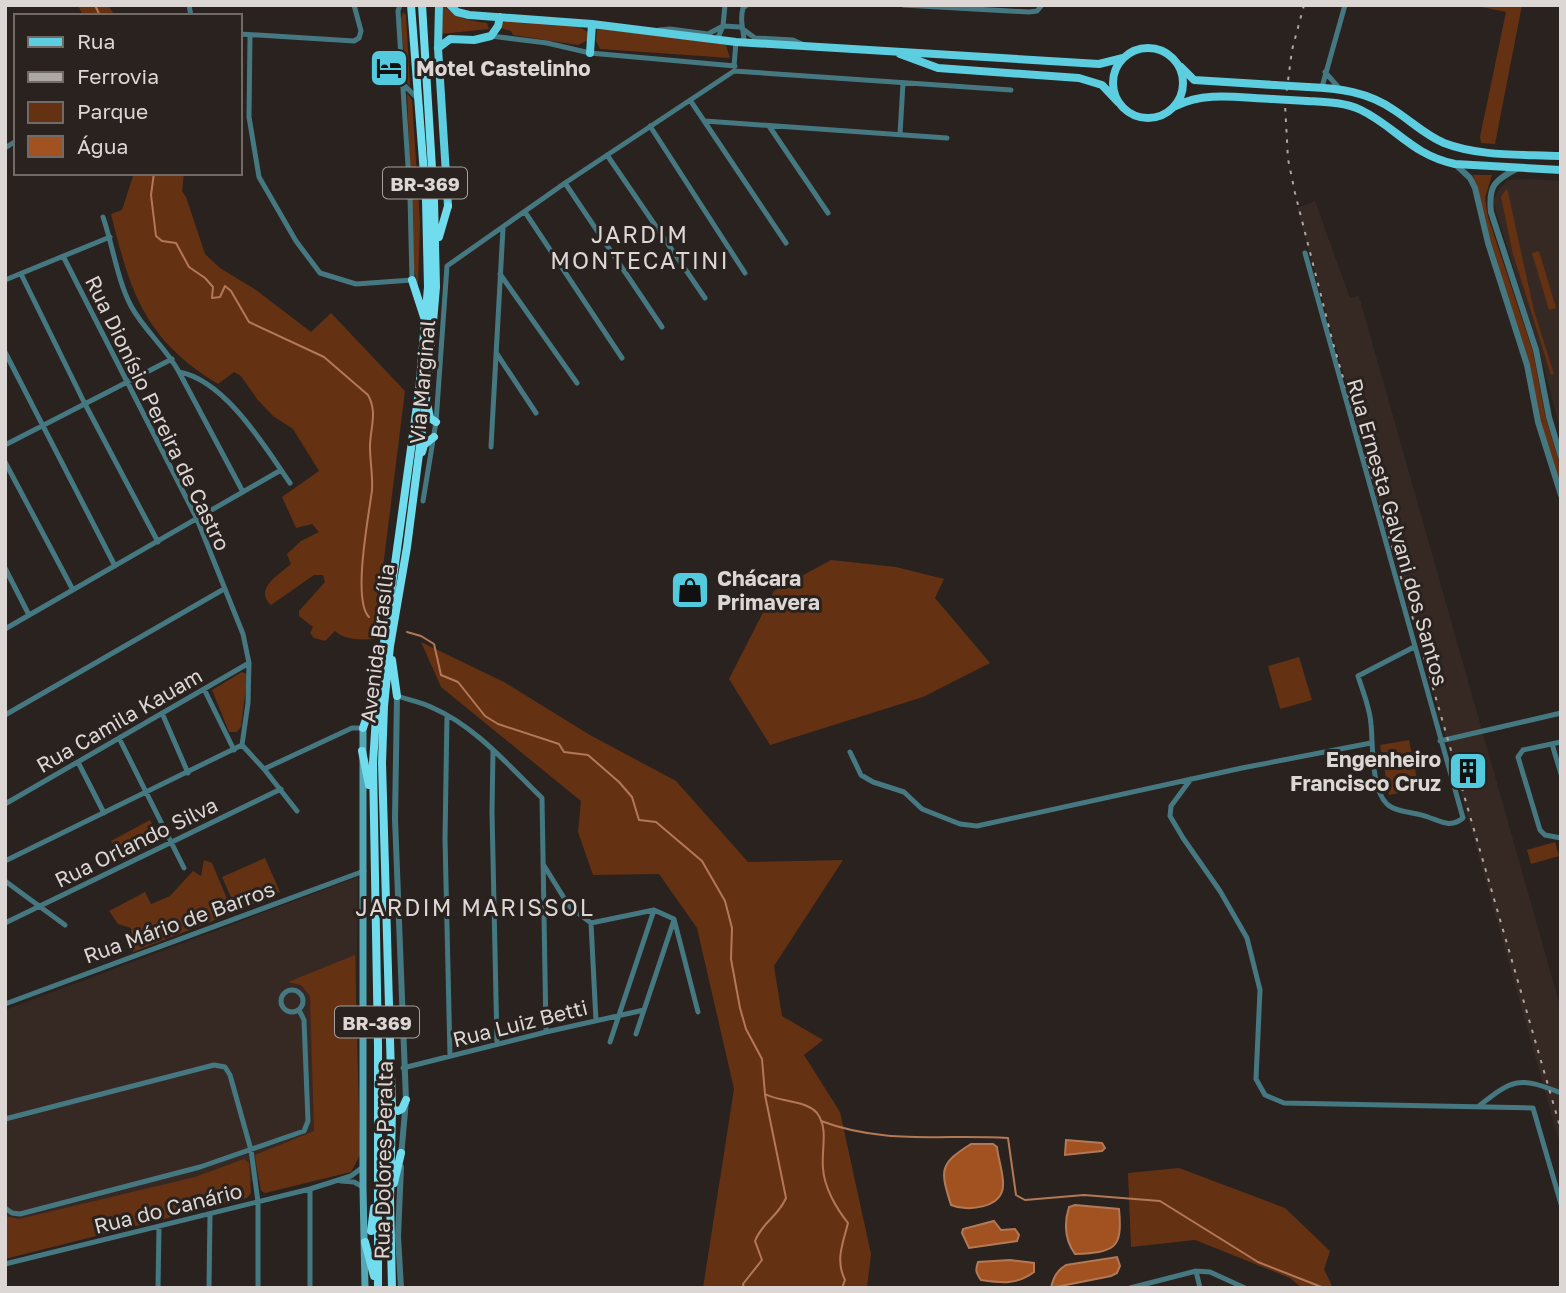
<svg xmlns="http://www.w3.org/2000/svg" width="1566" height="1293" font-family="'Golos Text',sans-serif">
  <rect width="100%" height="100%" fill="#29221f"/>
  <!-- built -->
  <path fill="#362923" d="M1531,179L1561,181V433L1544,367L1493,201L1500,188L1508,180Z
    M1315,201L1350,298L1359,296L1561,1009L1560,1145L1297,208Z
    M358,877L354,1159L5,1235V1010Z"/>
  <!-- green -->
  <path fill="#653113" d="M78,5H108L115,16H83Z
    M443,5C455,18 470,21 487,23L489,29L441,34Z
    M1472,5H1522L1495,144L1481,143L1480,137L1506,12Z
    M403,12L406,15L410,87L406,81L401,19Z
    M528,21L580,27L589,33L588,40L578,45L513,35L511,31L500,28L504,22Z
    M600,26L726,45L730,58L600,49L596,41L597,29Z
    M407,93L412,100L420,222L418,287L414,269Z
    M134,173H184L182,191L186,197L205,254L220,268L256,290L311,332L331,313L405,391L374,639C360,640 345,640 335,631L325,641L314,638L310,633L313,627L299,616V611L325,582L323,575H314L271,605C253,589 280,574 291,564L287,554L301,541L319,532L312,524L296,528L282,497L319,471L293,429L273,416L257,399L241,376L234,372L218,384C145,340 130,292 111,214L122,210Z
    M1473,175H1492L1485,198L1488,217L1533,352L1545,415L1561,468V487L1539,422L1530,365L1495,262L1479,203Z
    M1507,188L1534,311L1554,374L1551,375L1513,254L1501,197Z
    M1539,251L1556,308L1549,310L1532,253Z
    M831,560L896,567L944,579L935,598L990,663L923,697L770,745L729,679L774,591Z
    M421,642L504,682L590,735L676,781L748,862L843,860L774,966L782,1016L823,1040L804,1055L840,1112L871,1254L867,1288H703L734,1089L697,928L659,874L593,875L578,832L581,801L441,687Z
    M1299,657L1312,700L1280,709L1268,666Z
    M242,672L247,674V679L241,727L237,732H229L212,690Z
    M1409,740L1419,789L1389,795L1380,745Z
    M150,820L161,840L121,860L111,841Z
    M1555,842L1559,856L1531,864L1527,850Z
    M265,858L280,892L237,911L222,877Z
    M204,860L212,863L233,913L133,952L131,928L118,924L109,911L145,892L151,904L170,896L193,871L201,876Z
    M355,955L360,1155L351,1172L265,1193L261,1191L255,1155L314,1131L310,996L301,985L288,982Z
    M244,1159L249,1163L251,1193L247,1198L5,1259V1216L19,1219L195,1177Z
    M1179,1168L1285,1208L1330,1251L1324,1269L1333,1288H1302L1290,1278L1195,1240L1131,1247L1128,1173Z"/>
  <!-- water -->
  <path fill="#a25121" stroke="#b37957" stroke-width="2" d="M1066,1140L1102,1143L1105,1148L1102,1151L1065,1155Z
    M971,1144H993L997,1147C998,1159 1004,1174 1003,1186C1002,1208 967,1212 951,1205C940,1170 939,1164 971,1144Z
    M1075,1205L1119,1209C1123,1250 1114,1252 1075,1254C1065,1240 1064,1223 1069,1207Z
    M994,1221L1001,1230L1015,1229L1019,1235L1017,1241L969,1248L962,1233L963,1229Z
    M1117,1257L1120,1266L1117,1273L1111,1276L1051,1288C1053,1278 1057,1270 1066,1265Z
    M1010,1260L1034,1263V1272C1017,1285 1001,1283 981,1280C976,1273 975,1270 978,1262Z"/>
  <g fill="none" stroke-linecap="round" stroke-linejoin="round">
    <!-- stream -->
    <path stroke="#b37957" stroke-width="2" d="M95,5L100,16
      M154,173L151,195L156,236L162,241L176,243L189,267L205,278L213,287L212,298L220,297L225,286L231,291L249,322L324,357L368,395C378,413 370,428 370,447C370,461 373,476 372,490C369,515 352,600 369,617
      M407,632L421,636L434,644L441,675L458,682L485,716L498,724L559,744L564,752L588,755L619,782L632,797L639,820L656,822L702,861L725,901L732,928L731,959L740,1008L746,1029L762,1059L765,1094C779,1102 806,1100 817,1113C829,1129 821,1150 823,1168C824,1187 836,1208 848,1223C843,1243 835,1260 845,1280L842,1288
      M821,1121C885,1145 942,1134 1008,1138L1016,1195L1025,1200L1084,1195L1160,1201L1258,1262L1324,1288
      M744,1288L743,1284L762,1260L755,1241C763,1221 778,1217 786,1198L765,1095"/>
    <!-- minor -->
    <path stroke="#467881" stroke-width="5" d="M189,5L191,16
      M903,5L1029,12L1037,11L1042,5
      M659,30L670,29L708,34L723,26L740,27L755,38L793,40L802,44
      M240,34L354,41L359,38L361,31L354,5
      M250,35L249,117L259,177L296,241L320,273L356,284L412,280L410,197L398,11L400,5
      M491,36L547,43L590,53L735,66
      M717,40L723,26L725,5
      M744,42C744,28 739,23 743,8L747,5
      M734,66L736,42
      M734,71L1011,90
      M1325,72L1339,88
      M403,84L418,99
      M1322,87L1345,5
      M690,100L786,243
      M705,121L947,138
      M650,126L745,273
      M769,126L828,213
      M900,134L903,83
      M5,148L16,141
      M607,155L705,298
      M565,183L662,327
      M525,212L622,358
      M103,217C113,246 117,279 131,306C144,330 166,348 179,372C225,380 265,447 290,483
      M1305,253L1463,818C1451,828 1442,822 1428,817C1417,812 1396,813 1387,804C1371,789 1373,744 1371,724C1370,708 1363,692 1358,676L1414,647
      M63,256L197,519L243,634L249,663L248,703L242,745L264,769L297,811
      M21,274L85,404L158,542
      M500,274L577,383
      M5,280L110,237
      M5,352L115,566
      M497,354L536,413
      M179,372L243,492
      M5,445L172,359
      M491,447L503,228
      M5,462L73,590
      M423,501L436,422L447,266L565,183L734,71
      M5,568L29,615
      M5,629L281,470
      M204,689L234,750
      M397,696C409,700 422,702 433,708C475,726 509,766 542,798L546,1032
      M162,713L188,773
      M5,715L224,589
      M447,715L445,839L450,1056
      M119,738L184,868
      M1440,741L1561,713
      M1561,742L1523,750L1518,757L1540,830L1545,835L1561,838
      M1552,744L1561,774
      M493,751L492,812L497,1044
      M850,752L861,775L873,782L904,792L922,809L960,824L977,826L1242,768L1371,743
      M78,762L104,813
      M264,769L352,728H363
      M1191,779L1171,806L1170,816L1183,838L1220,891L1247,938L1260,990L1256,1079L1265,1095L1284,1103L1533,1108L1561,1204
      M5,804L249,663
      M5,861L242,745
      M543,864L569,906L591,923L654,910L674,919L698,1012
      M5,881L65,925
      M5,923L281,789
      M591,923L596,1021
      M281 1001a11 11 0 1 1 22 0a11 11 0 1 1-22 0Z
      M5,1004L364,871
      M636,1034L674,920
      M610,1042L654,910
      M403,1068L546,1032L644,1010
      M1479,1106C1513,1079 1519,1076 1561,1093
      M5,1119L214,1065L225,1067L230,1075L251,1150L258,1202V1288
      M341,1181L354,1182L363,1187
      M5,1208L12,1213L20,1214L200,1167L304,1131L308,1121L304,1020L299,1010
      M5,1264L310,1189L351,1176L363,1167
      M1196,1271L1200,1288
      M158,1288L159,1227
      M209,1288L210,1214
      M310,1288V1189
      M1130,1288L1196,1271L1210,1272L1245,1288"/>
    <!-- tertiary -->
    <path stroke="#467881" stroke-width="6" d="M1455,164L1470,178L1475,188L1488,243L1527,365L1538,422L1561,495
      M1518,168C1495,180 1488,185 1491,212L1536,350L1549,417L1561,457
      M397,696L395,819L406,1100L401,1157
      M401,1167L398,1236L401,1288"/>
    <!-- secondary -->
    <path stroke="#54a8b6" stroke-width="7" d="M363,728V1187L365,1288"/>
    <!-- primary -->
    <path stroke="#5dcde0" stroke-width="8" d="M439,5L438,48L448,206
      M450,5L457,12L469,15L592,24L736,42L1099,64L1123,58
      M1113 83a35 35 0 1 1 70 0a35 35 0 1 1-70 0Z
      M438,48L450,39L474,40L491,36L498,26L500,17
      M590,53L592,24
      M900,54L938,68L1079,78L1102,85L1118,102
      M1181,67L1194,80L1274,85
      M1308,87C1339,88 1368,92 1394,110C1411,121 1425,135 1444,143C1480,157 1523,154 1561,156
      M1307,101C1325,102 1344,102 1361,110C1396,127 1412,155 1455,164L1561,170
      M1176,106C1206,91 1239,98 1272,99"/>
    <!-- trunk -->
    <path stroke="#71dcee" stroke-width="8" d="M439,237L448,206
      M412,280L424,317
      M428,408L430,418L436,422
      M422,452L424,445L434,437
      M392,660L397,696
      M363,728L373,699
      M362,751L369,785
      M382,1076L385,1099L392,1109
      M392,1109L398,1111L402,1109L406,1100
      M394,1183L401,1153
      M371,1231L374,1208
      M365,1242L374,1276
      M378,1288V1046L373,763L378,686L419,391L428,287L426,200L411,5
      M392,1288L390,1199L392,1109L382,763L384,706L390,646L407,547L427,392L436,287L434,201L422,5"/>
    <!-- rail -->
    <path stroke="#aea8a5" stroke-width="2" stroke-dasharray="3.5 7" stroke-linecap="butt" d="M1304,5L1292,50L1285,104L1288,159L1295,193L1333,343L1561,1130"/>
    <!-- primary-bridge -->
    <path stroke="#5dcde0" stroke-width="8" d="M1274,85L1308,87
      M1272,99L1307,101"/>
  </g>
  <!-- icons -->
  <defs>
    <g id="hotel-square" transform="scale(2.0125)"><rect x="-9" y="-9" width="18" height="18" rx="4" fill="#54cade" stroke="#29221f"/><path d="M-6-4.5h1.5V1H6V5H4.5V3h-9V5H-6ZM-4 0a1.8 1.8 0 1 1 3.6 0ZM.5 0V-2.5h3Q6-2.5 6 0Z" fill="#111"/></g>
    <g id="shop-square" transform="scale(2.0125)"><rect x="-9" y="-9" width="18" height="18" rx="4" fill="#54cade" stroke="#29221f"/><path d="M-5-2.5h2.3a2.7 3.5 0 0 1 5.4 0H5L5.5 6h-11ZM-1.5-2.5h3a1.5 2.3 0 0 0-3 0Z" fill="#111"/></g>
    <g id="building-square" transform="scale(2.0125)"><rect x="-9" y="-9" width="18" height="18" rx="4" fill="#54cade" stroke="#29221f"/><path d="M-4-6H4V6H1V3H-1V6H-4ZM-2.5-4.3h1.7v1.8h-1.7ZM.8-4.3h1.7v1.8H.8ZM-2.5-1h1.7V.8h-1.7ZM.8-1h1.7V.8H.8Z" fill="#111"/></g>
  </defs>
  <g fill-rule="evenodd">
    <use href="#hotel-square" x="389" y="68"/>
    <use href="#shop-square" x="690" y="590"/>
    <use href="#building-square" x="1468" y="771"/>
  </g>
  <g text-anchor="middle" dominant-baseline="central" stroke-width="6" stroke-linejoin="round" paint-order="stroke">
    <!-- shield labels -->
    <g fill="#29221f" stroke="#a6a19e" stroke-width="2">
      <rect x="383" y="167.5" width="84" height="31" rx="5"/>
      <rect x="335" y="1006.5" width="84" height="31" rx="5"/>
    </g>
    <g font-size="19" font-weight="bold" fill="#dcd7d4">
      <text x="425" y="183">BR-369</text>
      <text x="377" y="1022">BR-369</text>
    </g>
    <!-- poi labels -->
    <g font-size="21" font-weight="bold" fill="#dcd7d4" stroke="#29221f" text-anchor="start">
      <text x="416" y="68">Motel Castelinho</text>
      <text x="717" y="578">Chácara<tspan x="717" dy="24">Primavera</tspan></text>
      <text x="1441" y="759" text-anchor="end">Engenheiro<tspan x="1441" dy="24">Francisco Cruz</tspan></text>
    </g>
    <!-- street labels -->
    <g font-size="21" fill="#dcd7d4" stroke="#29221f">
      <text transform="translate(422 382) rotate(-85)">Via Marginal</text>
      <text transform="translate(158 413) rotate(64)">Rua Dionísio Pereira de Castro</text>
      <text transform="translate(1398 532) rotate(74)">Rua Ernesta Galvani dos Santos</text>
      <text transform="translate(377 643) rotate(-83)">Avenida Brasília</text>
      <text transform="translate(119 720) rotate(-30)">Rua Camila Kauam</text>
      <text transform="translate(136 842) rotate(-26)">Rua Orlando Silva</text>
      <text transform="translate(179 922) rotate(-20)">Rua Mário de Barros</text>
      <text transform="translate(520 1023) rotate(-14)">Rua Luiz Betti</text>
      <text transform="translate(383 1160) rotate(-89)">Rua Dolores Peralta</text>
      <text transform="translate(168 1208) rotate(-14)">Rua do Canário</text>
    </g>
    <!-- neighbourhood labels -->
    <g font-size="23" letter-spacing="2" fill="#dcd7d4" stroke="#29221f">
      <text x="640" y="234">JARDIM<tspan x="640" dy="26">MONTECATINI</tspan></text>
      <text x="475" y="907">JARDIM MARISSOL</text>
    </g>
  </g>
  <!-- border -->
  <rect width="1566" height="1293" fill="none" stroke="#dcd7d4" stroke-width="14"/>
  <!-- legend -->
  <rect x="14" y="14" width="228" height="161" fill="#29221f" stroke="#716a67" stroke-width="2"/>
  <rect x="28" y="37" width="35" height="10" fill="#5dcde0" stroke="#716a67" stroke-width="2"/>
  <text x="77" y="49" font-size="21" fill="#dcd7d4">Rua</text>
  <rect x="28" y="72" width="35" height="10" fill="#aea8a5" stroke="#716a67" stroke-width="2"/>
  <text x="77" y="84" font-size="21" fill="#dcd7d4">Ferrovia</text>
  <rect x="28" y="102" width="35" height="21" fill="#653113" stroke="#716a67" stroke-width="2"/>
  <text x="77" y="119" font-size="21" fill="#dcd7d4">Parque</text>
  <rect x="28" y="136" width="35" height="21" fill="#a25121" stroke="#716a67" stroke-width="2"/>
  <text x="77" y="154" font-size="21" fill="#dcd7d4">Água</text>
</svg>
